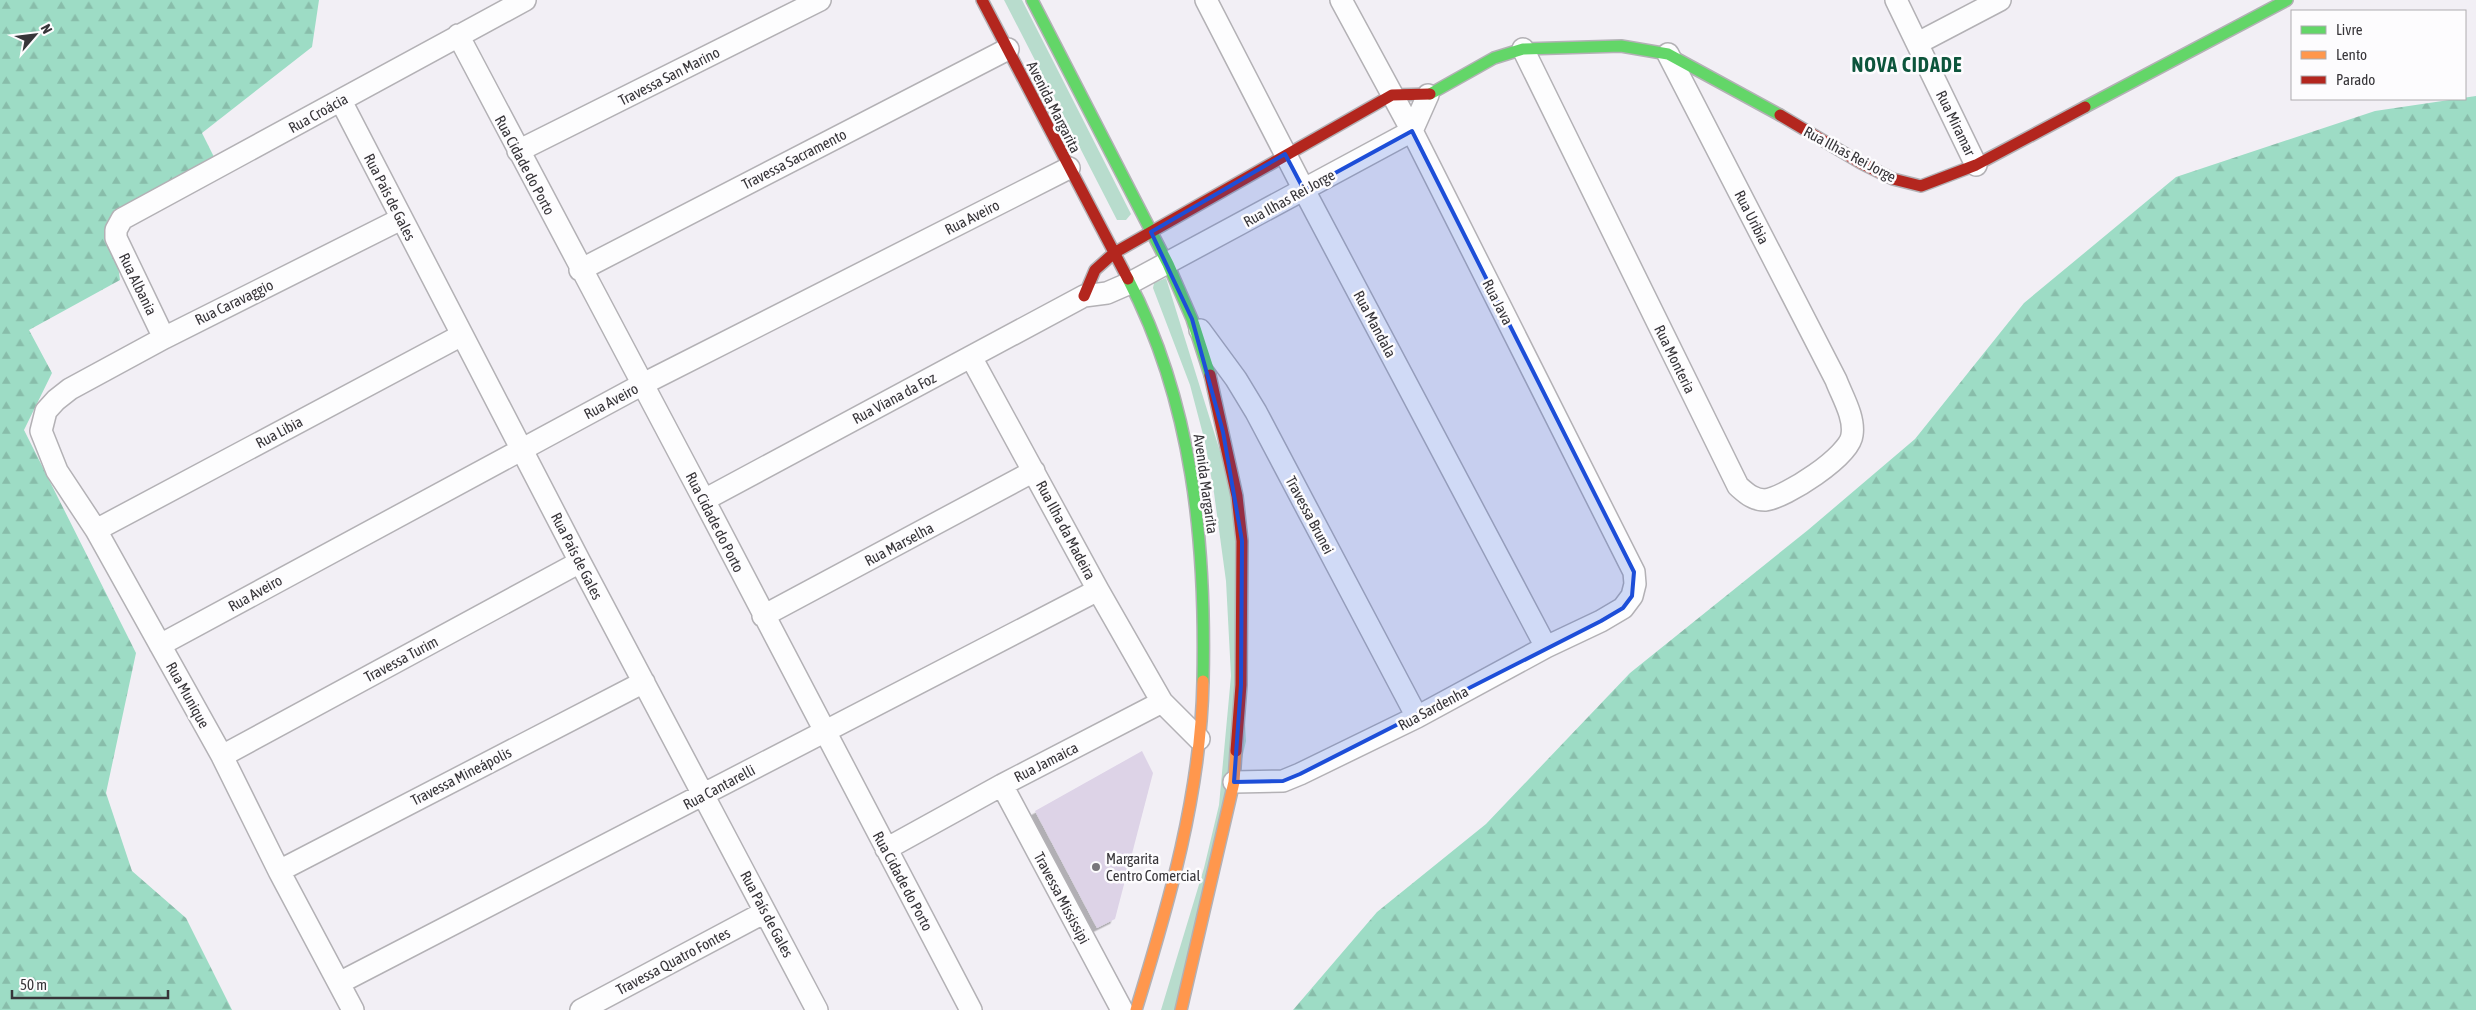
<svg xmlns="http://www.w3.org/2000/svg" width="2476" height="1010" font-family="'Asap Condensed',sans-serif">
  <defs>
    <pattern id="forest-firs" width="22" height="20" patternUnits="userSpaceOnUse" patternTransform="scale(1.25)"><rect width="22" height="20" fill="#9ddcc5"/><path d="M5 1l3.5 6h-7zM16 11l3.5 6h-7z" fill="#88bdaa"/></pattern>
    <filter id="shadow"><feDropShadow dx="-4.5" dy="4.5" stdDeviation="0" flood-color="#0004"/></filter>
  </defs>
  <rect width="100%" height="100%" fill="#f2eff5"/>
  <!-- grass -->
  <path fill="#b8dccd" d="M1004,0H1022L1131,214L1126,220H1117Z
    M1166,278L1233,493L1246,741L1185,1010H1161L1204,868L1219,805L1231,676L1226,581L1214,493L1205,442L1190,385L1153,288L1154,283Z"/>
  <!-- forest -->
  <path fill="url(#forest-firs)" d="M0,0H319L312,47L202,133L214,157L111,215L120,280L29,330L52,373L24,430L136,653L106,793L132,871L186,918L232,1010H0Z
    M2476,96V1010H1293L1377,912L1486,824L1630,673L1808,530L1915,439L2024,303L2176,177L2375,111Z"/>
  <!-- building -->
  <path fill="#ddd3e7" filter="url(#shadow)" d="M1142,751L1153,773L1115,919L1097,928L1035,811Z"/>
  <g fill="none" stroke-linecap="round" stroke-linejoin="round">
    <!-- street casing -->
    <g stroke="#b3b1b5" stroke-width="24">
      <path id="street" d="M1206,0L1304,190L1546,647
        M1896,0L1976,165
        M458,35C539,191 623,344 704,500C793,670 882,840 971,1010
        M1918,43L2000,0
        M1523,49L1738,486C1746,493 1753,500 1765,500C1785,498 1850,456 1852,435C1855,417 1842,396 1836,380L1668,54
        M341,101L580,562L817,1010
        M518,151L820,0
        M580,270L1008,49
        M1200,330L1236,379L1256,412L1417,717
        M164,338L116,238V230L122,219L525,0
        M971,357L1098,590L1162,702
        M704,500L1084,296L1107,293L1130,283L1412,131L1428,95
        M96,530L462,335
        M763,616L1034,471
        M160,645L643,384L1069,168
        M222,756L580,562
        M1234,782L1283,781L1300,774L1417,717L1546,647L1601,621L1623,608L1632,596L1635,584L1634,572L1412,131L1341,0
        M1002,785L1122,1010
        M886,849L1002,785L1162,702L1199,739
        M279,871L644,682
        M339,983L1098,590
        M353,1010L279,871L222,756L96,530L57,471L41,431L46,411L56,400L70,389L164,338L401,219
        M581,1010L765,912"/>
    </g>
    <!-- fast casing -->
    <g stroke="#b3b1b5" stroke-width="14">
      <path id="fast" d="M1032,0L1168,264L1192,319L1210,375
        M1430,94L1494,58L1523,49L1621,46L1668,54L1780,115
        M2085,107L2287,0
        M1128,279C1193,404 1206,542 1203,681"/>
    </g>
    <!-- slow casing -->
    <g stroke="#b3b1b5" stroke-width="14">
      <path id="slow" d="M1136,1010C1169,903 1201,794 1203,681
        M1181,1010L1234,782L1236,751"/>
    </g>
    <!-- jam casing -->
    <g stroke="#b3b1b5" stroke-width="14">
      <path id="jam" d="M982,0L1128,279
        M1780,115L1861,163L1893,179L1921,186L1976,165L2085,107
        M1084,296L1095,270L1114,253L1392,95L1430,94
        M1210,375L1237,496L1242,541L1241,685L1236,751"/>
    </g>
    <!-- street -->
    <use href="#street" stroke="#fdfdfe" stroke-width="21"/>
    <!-- fast -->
    <use href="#fast" stroke="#63d668" stroke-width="11"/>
    <!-- slow -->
    <use href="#slow" stroke="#ff974d" stroke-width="11"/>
    <!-- jam -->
    <use href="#jam" stroke="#b3261e" stroke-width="11"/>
  </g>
  <!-- marked area -->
  <path fill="#1d4ed8" fill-opacity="0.2" stroke="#1d4ed8" stroke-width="4" stroke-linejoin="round" d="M1412,131L1634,572L1632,596L1623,608L1601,621L1300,774L1283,781L1234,782L1241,685L1242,541L1223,432L1192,319L1151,232L1285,154L1304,190Z"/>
  <!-- markers -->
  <circle fill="#78767b" stroke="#fdfcfe" stroke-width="2" cx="1096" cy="867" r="5"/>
  <g text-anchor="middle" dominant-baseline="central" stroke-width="5" stroke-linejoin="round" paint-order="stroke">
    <!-- street labels -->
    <g font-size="15" fill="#373539" stroke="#fdfcfe">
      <text transform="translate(669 76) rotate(-27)">Travessa San Marino</text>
      <text transform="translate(1054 107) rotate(63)">Avenida Margarita</text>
      <text transform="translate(318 113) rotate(-29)">Rua Croácia</text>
      <text transform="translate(1956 123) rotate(64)">Rua Miramar</text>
      <text transform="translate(1850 154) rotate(28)">Rua Ilhas Rei Jorge</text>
      <text transform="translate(794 159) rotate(-27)">Travessa Sacramento</text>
      <text transform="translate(525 165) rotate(62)">Rua Cidade do Porto</text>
      <text transform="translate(390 197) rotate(63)">Rua País de Gales</text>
      <text transform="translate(1289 198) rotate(-29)">Rua Ilhas Rei Jorge</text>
      <text transform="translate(972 217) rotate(-27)">Rua Aveiro</text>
      <text transform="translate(1752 217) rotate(63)">Rua Uribia</text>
      <text transform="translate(138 284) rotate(64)">Rua Albania</text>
      <text transform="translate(234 302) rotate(-26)">Rua Caravaggio</text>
      <text transform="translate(1498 302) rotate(63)">Rua Java</text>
      <text transform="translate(1375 324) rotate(62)">Rua Mandala</text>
      <text transform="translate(1675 359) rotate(64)">Rua Monteria</text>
      <text transform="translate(894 398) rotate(-28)">Rua Viana da Foz</text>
      <text transform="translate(611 401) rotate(-28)">Rua Aveiro</text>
      <text transform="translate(279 432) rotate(-28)">Rua Libia</text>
      <text transform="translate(1206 484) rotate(82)">Avenida Margarita</text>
      <text transform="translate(1310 515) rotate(62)">Travessa Brunei</text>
      <text transform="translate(715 522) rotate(63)">Rua Cidade do Porto</text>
      <text transform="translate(1066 530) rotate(62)">Rua Ilha da Madeira</text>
      <text transform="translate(899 544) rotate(-28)">Rua Marselha</text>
      <text transform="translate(577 556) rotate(63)">Rua País de Gales</text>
      <text transform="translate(255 593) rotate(-29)">Rua Aveiro</text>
      <text transform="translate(401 659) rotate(-28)">Travessa Turim</text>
      <text transform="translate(188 695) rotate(61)">Rua Munique</text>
      <text transform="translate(1433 708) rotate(-28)">Rua Sardenha</text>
      <text transform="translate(1046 762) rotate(-27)">Rua Jamaica</text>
      <text transform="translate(461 776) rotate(-27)">Travessa Mineápolis</text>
      <text transform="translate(719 787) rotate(-28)">Rua Cantarelli</text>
      <text transform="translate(903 881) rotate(62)">Rua Cidade do Porto</text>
      <text transform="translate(1062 898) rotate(62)">Travessa Mississipi</text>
      <text transform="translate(767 914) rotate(62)">Rua País de Gales</text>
      <text transform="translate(673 961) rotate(-28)">Travessa Quatro Fontes</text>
    </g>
    <!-- poi labels -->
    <g font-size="15" fill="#373539" stroke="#fdfcfe" text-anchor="start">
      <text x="1106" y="858">Margarita<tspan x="1106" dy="17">Centro Comercial</tspan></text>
    </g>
    <!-- district labels -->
    <g font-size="20" font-weight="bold" letter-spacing="1" fill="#0d553c" stroke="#fdfcfe">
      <text x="1907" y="64">NOVA CIDADE</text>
    </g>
  </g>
  <!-- legend -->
  <rect x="2291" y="10" width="175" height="90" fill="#fdfcfe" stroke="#aeacaf"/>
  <rect x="2301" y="26" width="25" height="8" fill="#63d668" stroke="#aeacaf"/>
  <text x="2336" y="35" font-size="15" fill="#373539">Livre</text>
  <rect x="2301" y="51" width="25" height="8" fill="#ff974d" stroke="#aeacaf"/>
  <text x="2336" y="60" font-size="15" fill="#373539">Lento</text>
  <rect x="2301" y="76" width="25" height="8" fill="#b3261e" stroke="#aeacaf"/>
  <text x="2336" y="85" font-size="15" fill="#373539">Parado</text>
  <!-- north arrow -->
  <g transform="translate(35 35) rotate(62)" stroke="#fdfcfe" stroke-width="4" paint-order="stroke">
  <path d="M0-4L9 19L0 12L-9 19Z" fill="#373539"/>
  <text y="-8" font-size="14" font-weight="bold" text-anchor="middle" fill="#373539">N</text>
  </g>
  <!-- scale -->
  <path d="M12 990v8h156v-8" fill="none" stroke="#373539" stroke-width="2.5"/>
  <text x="20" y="990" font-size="15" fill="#373539" stroke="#fdfcfe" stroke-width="4" paint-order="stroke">50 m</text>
</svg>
